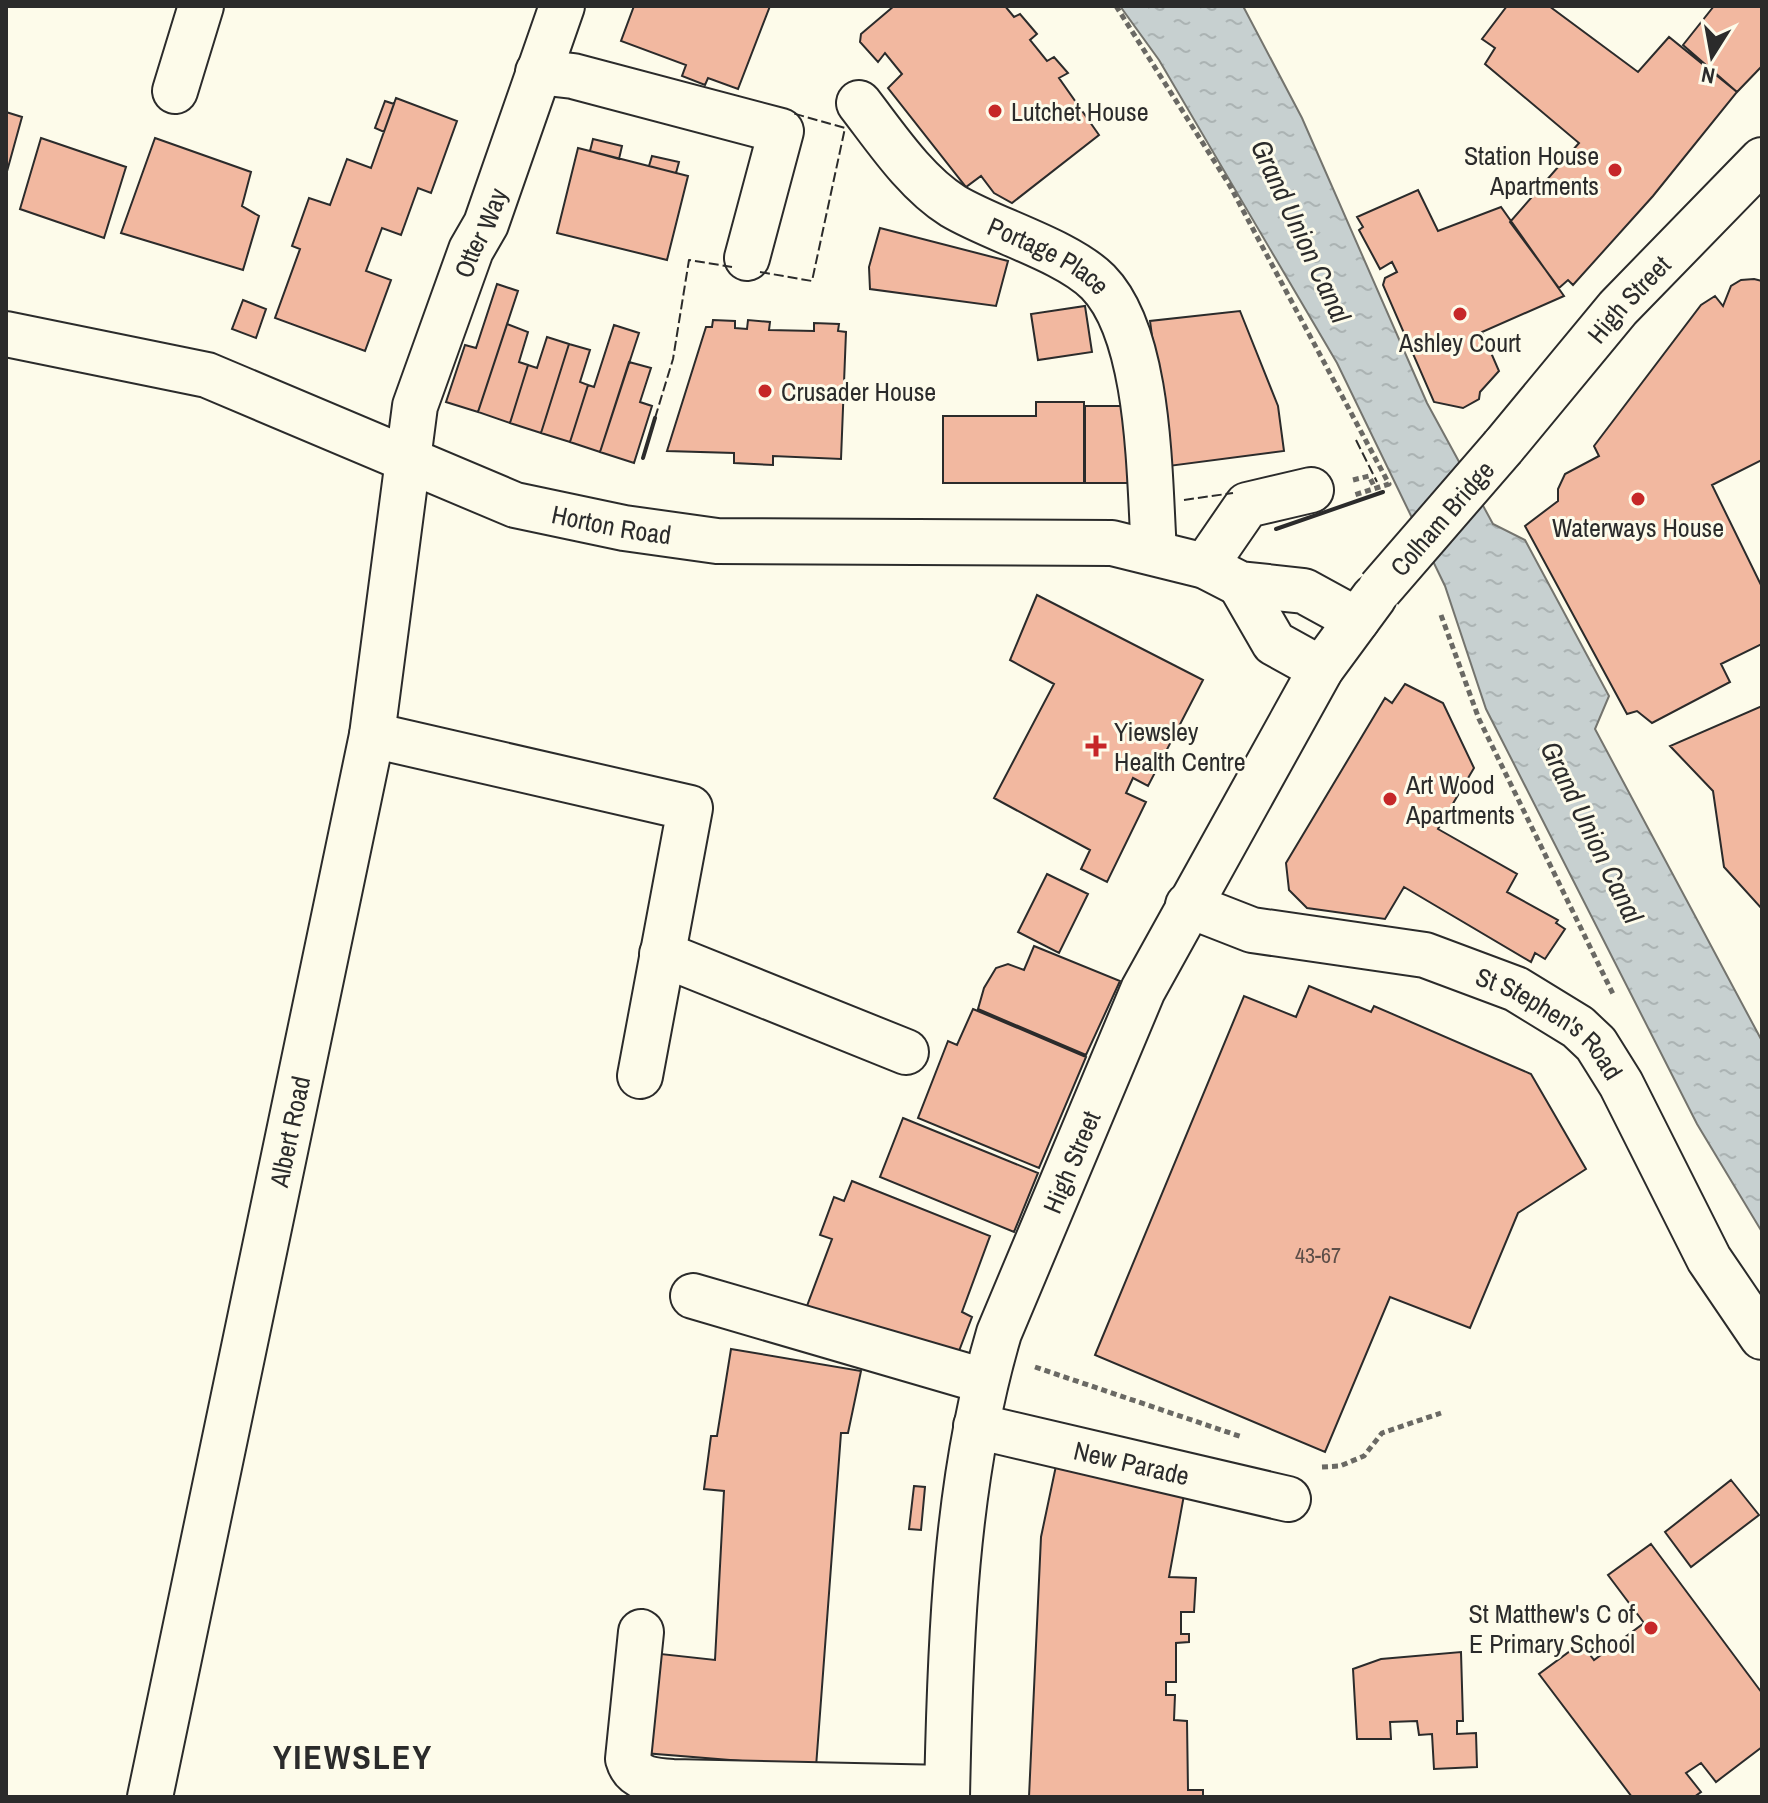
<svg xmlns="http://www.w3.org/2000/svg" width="1768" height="1803" font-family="'Archivo Narrow',sans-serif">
  <defs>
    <pattern id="water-ripples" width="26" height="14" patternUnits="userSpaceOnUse" patternTransform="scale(2)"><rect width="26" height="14" fill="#c7d0d0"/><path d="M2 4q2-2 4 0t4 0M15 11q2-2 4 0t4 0" fill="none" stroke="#abb3b3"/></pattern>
  </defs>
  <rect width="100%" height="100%" fill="#fdfbea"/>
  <!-- water -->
  <path fill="url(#water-ripples)" stroke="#74746e" stroke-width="2" d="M1120,6H1243L1302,118L1427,403L1493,524L1525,540L1609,696L1595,729L1762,1041V1232L1697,1124L1486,709L1445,586L1337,363L1159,60Z"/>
  <!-- building -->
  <path fill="#f2b8a0" stroke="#2b2b2b" stroke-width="2" d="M634,6H770L738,89L708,78L705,85L682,76L686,65L621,41Z
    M894,6H1005L1014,17L1020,14L1037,34L1030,40L1047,61L1054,57L1068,73L1059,78L1099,135L1012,203L994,193L981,176L966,187L888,88L902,74L885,53L878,62L860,42L861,34Z
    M1507,6H1549L1638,72L1669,37L1737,92L1653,196L1573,285L1568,280L1559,288L1510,222L1579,143L1485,64L1495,48L1482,39Z
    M1714,6H1762V66L1737,92L1683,45Z
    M396,98L457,121L431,193L418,188L401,235L382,228L366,271L391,280L365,351L275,318L300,249L292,246L309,198L330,205L347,159L371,168Z
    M385,101L394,104L384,132L375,128Z
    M6,112L22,117L6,175Z
    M41,138L126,167L104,238L20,209Z
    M155,138L251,172L242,206L259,216L243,270L121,233Z
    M593,139L622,146L619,159L590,151Z
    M578,148L688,176L667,260L557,233Z
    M652,156L679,162L676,173L649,166Z
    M1418,190L1438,231L1501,207L1564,296L1482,332L1499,371L1480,392L1479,399L1463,408L1434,402L1383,285L1385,278L1397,272L1392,262L1380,269L1359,230L1363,227L1357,217Z
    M880,228L1008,261L996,306L870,289L869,267Z
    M1754,279L1762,281V460L1712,485L1762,587V644L1721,664L1730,682L1652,723L1637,711L1627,714L1525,526L1558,501V489L1565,474L1599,456L1594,446L1701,305L1715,296L1723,306L1731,286L1741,280Z
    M497,284L518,291L478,412L446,402L465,345L476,348Z
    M243,300L266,309L256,338L232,329Z
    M1085,306L1092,352L1038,360L1031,314Z
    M1240,311L1278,406L1284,451L1169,466L1150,321Z
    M713,320L735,321V328L747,329L748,320L770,322L769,330L814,331V323L839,324L838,331L846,332L841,459L773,456V465L734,463V453L667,451L706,327H712Z
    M507,324L528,332L519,362L528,365L510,423L478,412Z
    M614,325L639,333L600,452L570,442L588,385L594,387Z
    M547,337L569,344L541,433L510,423L528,365L537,368Z
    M569,344L590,350L580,382L588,385L570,442L541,433Z
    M629,362L651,368L640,402L652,406L634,463L600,452Z
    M1036,402H1084V483H943V416H1036Z
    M1085,406H1131V483H1085Z
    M1037,595L1203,680L1148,786L1133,778L1126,793L1146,802L1107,882L1081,869L1090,850L994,798L1054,684L1010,660Z
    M1405,684L1443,703L1474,768L1438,829L1517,874L1507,892L1558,920L1556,923L1565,929L1545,959L1535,953L1531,962L1404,887L1385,919L1307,908L1289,890L1286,863L1385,698L1392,703Z
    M1762,706V909L1724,867L1713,791L1670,746Z
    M1047,874L1088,894L1059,953L1018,932Z
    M1034,946L1120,981L1086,1055L978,1009L984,988L996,968L1008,964L1024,970Z
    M1309,986L1371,1012L1374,1006L1531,1074L1586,1169L1518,1213L1470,1328L1390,1297L1325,1452L1095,1355L1244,996L1296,1017Z
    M973,1009L1086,1057L1039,1168L918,1118L948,1041L957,1045Z
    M903,1118L1038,1173L1014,1232L880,1177Z
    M852,1181L990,1236L962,1312L972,1317L954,1364L807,1306L832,1239L820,1235L834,1197L844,1201Z
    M731,1349L861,1371L848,1433H841L816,1767L644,1753L652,1653L715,1660L724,1491L704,1489L711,1436H717Z
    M1057,1461L1184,1495L1169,1577L1196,1578L1194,1612H1181V1634H1189V1642L1176,1643V1682H1166V1695H1175L1174,1720L1187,1721L1188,1790H1203V1797H1029L1041,1537Z
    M1731,1480L1759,1515L1691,1567L1665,1532Z
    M914,1486L925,1487L921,1530L909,1529Z
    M1651,1544L1762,1693V1747L1716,1782L1701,1763L1686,1773L1701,1792L1694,1797H1632L1539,1674L1581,1643L1594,1660L1644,1623L1608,1575Z
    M1461,1652L1463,1721H1457V1734L1476,1733L1477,1767L1434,1769L1432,1734L1419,1735L1417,1721L1390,1722L1391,1739H1357L1353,1669L1381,1659Z"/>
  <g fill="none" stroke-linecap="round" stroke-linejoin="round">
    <!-- minor casing -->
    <g stroke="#2b2b2b" stroke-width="48">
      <g id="minor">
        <path d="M538,72L573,76L781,131L747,258"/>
        <path d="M175,91L201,6"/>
        <path id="s1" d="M859,103C886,138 915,182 953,206C993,230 1066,250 1098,282C1151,336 1149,478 1154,551"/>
        <path id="s2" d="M6,334L207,375L515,505L624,528L717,541L1112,543L1205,566L1240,584L1304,591L1357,620"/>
        <path id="s3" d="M1503,447L1618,308L1762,160"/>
        <path d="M1205,566L1247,505L1311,490"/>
        <path d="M1240,584L1274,643L1321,669"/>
        <path d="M372,735L690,808L640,1076"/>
        <path id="s4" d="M1188,905L1252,930L1425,955L1516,989L1578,1027L1596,1044L1621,1084L1709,1259L1762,1337"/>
        <path d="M662,954L906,1052"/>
        <path d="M693,1296L984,1381"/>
        <path id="s5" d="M976,1426L1288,1499"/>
        <path d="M641,1632L628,1759C634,1780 655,1781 673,1782L947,1788"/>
        <path id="s6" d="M150,1797L372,735L415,406L471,250L486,224L562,6"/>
        <path id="s7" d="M947,1797C950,1643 955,1482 999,1333L1143,990L1321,669L1374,597"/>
      </g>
    </g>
    <!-- path -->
    <path stroke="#6a6964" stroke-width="5" stroke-dasharray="6 4" stroke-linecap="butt" d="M1116,6L1230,186L1389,484L1354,495
      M1353,480L1369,476L1375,488
      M1441,615L1479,719L1613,994
      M1035,1367L1242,1437
      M1322,1467L1340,1466L1364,1456L1382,1433L1441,1413"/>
    <!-- minor -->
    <use href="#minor" stroke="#fdfbea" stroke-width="44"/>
    <!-- minor-bridge casing -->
    <g stroke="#2b2b2b" stroke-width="48" stroke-linecap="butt">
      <g id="minor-bridge">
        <path id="s8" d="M1380,589L1503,447"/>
      </g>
    </g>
    <!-- minor-bridge -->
    <use href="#minor-bridge" stroke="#fdfbea" stroke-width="44"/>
    <!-- fence -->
    <path stroke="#2b2b2b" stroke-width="2" stroke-dasharray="10 4" stroke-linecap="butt" d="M760,272L812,281L845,128L792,113
      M655,418L673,359L689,260L732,267
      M1356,440L1377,482
      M1184,500L1233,493"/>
    <!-- wall -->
    <path stroke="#2b2b2b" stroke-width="4" d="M643,458L655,418
      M1276,529L1383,492"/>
  </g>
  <!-- markers -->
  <g fill="#c62828" stroke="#fdfbea" stroke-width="3">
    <circle cx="995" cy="111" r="8"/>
    <circle cx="1615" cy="170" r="8"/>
    <circle cx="1460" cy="314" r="8"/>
    <circle cx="765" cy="391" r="8"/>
    <circle cx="1638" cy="499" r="8"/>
    <path d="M1092 734h8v8h8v8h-8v8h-8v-8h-8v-8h8z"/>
    <circle cx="1390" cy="799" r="8"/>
    <circle cx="1651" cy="1628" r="8"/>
  </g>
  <g text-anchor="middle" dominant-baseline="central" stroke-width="6" stroke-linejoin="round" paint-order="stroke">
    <!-- number labels -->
    <g font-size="22" fill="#5d4e48">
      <text x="1318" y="1255">43-67</text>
    </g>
    <!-- poi labels -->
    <g font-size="26" fill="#2b2b2b" stroke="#fdfbea" text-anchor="start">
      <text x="1011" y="111">Lutchet House</text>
      <text x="1599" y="155" text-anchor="end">Station House<tspan x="1599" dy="30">Apartments</tspan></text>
      <text x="1460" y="342" text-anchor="middle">Ashley Court</text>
      <text x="781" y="391">Crusader House</text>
      <text x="1638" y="527" text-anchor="middle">Waterways House</text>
      <text x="1114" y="731">Yiewsley<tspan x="1114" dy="30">Health Centre</tspan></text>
      <text x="1406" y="784">Art Wood<tspan x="1406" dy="30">Apartments</tspan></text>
      <text x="1635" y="1613" text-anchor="end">St Matthew's C of<tspan x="1635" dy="30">E Primary School</tspan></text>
    </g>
    <!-- street labels -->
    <g font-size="26" fill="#2b2b2b" stroke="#fdfbea">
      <text stroke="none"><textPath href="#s6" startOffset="1602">Otter Way</textPath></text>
      <text stroke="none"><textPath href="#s1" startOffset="248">Portage Place</textPath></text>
      <text stroke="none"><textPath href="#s3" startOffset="194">High Street</textPath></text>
      <text stroke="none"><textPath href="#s8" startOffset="94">Colham Bridge</textPath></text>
      <text stroke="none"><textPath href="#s2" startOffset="638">Horton Road</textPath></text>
      <text stroke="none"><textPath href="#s4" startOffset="388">St Stephen's Road</textPath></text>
      <text stroke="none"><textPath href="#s6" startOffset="680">Albert Road</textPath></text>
      <text stroke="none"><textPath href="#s7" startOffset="654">High Street</textPath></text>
      <text stroke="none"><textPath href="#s5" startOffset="160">New Parade</textPath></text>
    </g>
    <!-- water labels -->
    <g font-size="28" font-style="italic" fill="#2b2b2b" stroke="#fdfbea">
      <text transform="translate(1301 231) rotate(65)">Grand Union Canal</text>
      <text transform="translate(1592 832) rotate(64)">Grand Union Canal</text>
    </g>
    <!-- district labels -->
    <g font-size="34" font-weight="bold" letter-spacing="2" fill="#2b2b2b" stroke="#fdfbea">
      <text x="353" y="1757">YIEWSLEY</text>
    </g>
  </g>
  <!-- border -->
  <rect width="1768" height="1803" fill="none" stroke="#2b2b2b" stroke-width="16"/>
  <!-- north arrow -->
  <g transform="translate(1712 56) rotate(191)" stroke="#fdfbea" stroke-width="6" paint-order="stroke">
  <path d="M0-6L14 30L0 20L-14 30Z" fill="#2b2b2b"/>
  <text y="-12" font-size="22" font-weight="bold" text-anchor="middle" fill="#2b2b2b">N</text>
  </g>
</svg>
